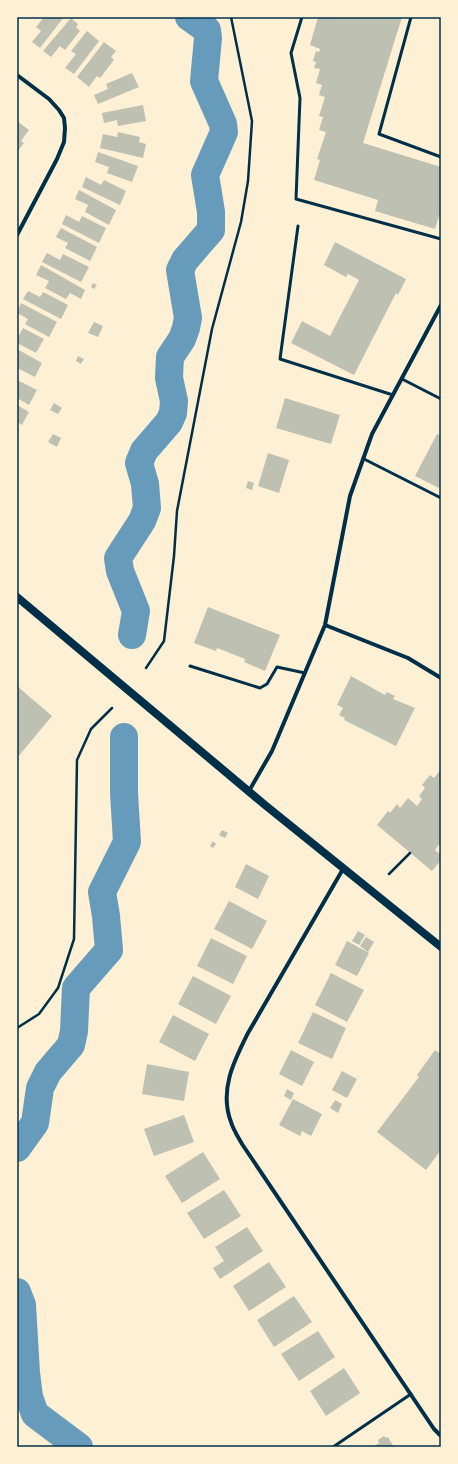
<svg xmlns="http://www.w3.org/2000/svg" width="458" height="1464" font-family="'Crimson Pro',serif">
  <rect width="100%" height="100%" fill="#fdf0d5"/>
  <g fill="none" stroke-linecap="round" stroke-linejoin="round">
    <!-- river -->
    <path stroke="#669bbc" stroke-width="28" d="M132,635L136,611L120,571L118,558L142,521L147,508L145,484L139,463L144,451L169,422L173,413L174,401L169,378L170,357L182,339L186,328L188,318L180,270L185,260L211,230V212L205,175L224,132L223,124L204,81L208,38L207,30L189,17
      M17,1148L35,1123L40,1088L48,1072L71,1045L74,1031L76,988L109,950L106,916L102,892L127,842L124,793V737
      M17,1292L22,1305L26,1373L29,1397L35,1414L79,1447"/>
  </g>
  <!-- building -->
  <path fill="#bec0b2" d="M44,17H64L40,48L32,42L41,31L36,27Z
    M318,17H402L363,143L441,167V210L435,229L375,211L378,200L314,180L320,160L317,159L326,132L319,130L323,117L319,116L325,97L319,95L322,85L316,83L320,69L314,68L316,62L313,61L316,51L319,52L320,49L310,45Z
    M71,18L78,24L76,27L80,31L65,50L60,46L51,57L43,51Z
    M87,31L99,41L74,74L65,68L76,54L71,51Z
    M104,42L116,51L111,57L114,60L100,78L97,76L89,87L77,77Z
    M132,73L139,87L98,104L94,95L108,89L106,84Z
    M143,105L146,121L118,126L117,120L104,123L102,113Z
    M17,121L29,130L21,141L24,143L17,152Z
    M118,132L140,137L139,142L146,144L143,158L100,148L103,134L117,137Z
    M98,152L138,166L132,182L107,173L109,167L95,162Z
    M86,177L101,185L104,180L126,191L120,205L82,187Z
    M79,190L116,210L109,225L85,212L88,205L75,199Z
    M66,215L79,222L82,216L106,228L99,243L62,224Z
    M61,228L97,247L90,261L65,248L68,243L56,237Z
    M335,242L406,279L398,295L396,293L354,375L291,343L302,321L330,336L359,280L348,274L346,277L324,265Z
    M47,253L60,260L63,254L89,267L81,282L42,262Z
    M41,265L85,290L81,299L70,293L66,299L45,288L49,281L36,275Z
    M93,283L97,285L94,289L91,287Z
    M28,291L40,297L43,292L68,305L61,319L23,299Z
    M21,303L57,322L49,337L25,324L28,319L17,313Z
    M94,322L103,326L98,337L88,333Z
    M23,328L44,339L36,353L17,343V334L19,335Z
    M17,349L42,363L35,377L17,368Z
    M78,356L84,359L81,364L76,361Z
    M17,380L37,390L29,405L17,398Z
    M285,398L340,415L331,444L276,428Z
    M54,403L62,408L58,414L50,410Z
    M17,405L29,412L22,425L17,422Z
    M53,434L61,438L57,447L48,442Z
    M437,434L441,436V489L415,476Z
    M268,453L289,460L279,493L258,486Z
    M248,481L254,483L252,490L246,488Z
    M208,607L280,635L265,671L244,662L245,659L217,648L216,651L194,643Z
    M351,676L385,695L387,692L395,696L393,699L415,708L396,746L344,720L345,718L339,715L343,708L337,705Z
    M17,686L52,716L17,758Z
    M441,769V842L435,850L441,855V860L432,871L377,825L388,811L390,813L397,804L400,808L408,798L417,806L422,799L419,796L425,788L422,785L430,775L434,778Z
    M222,830L228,833L225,838L219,835Z
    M213,841L216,844L213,848L210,846Z
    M246,864L269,876L258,899L235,887Z
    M229,901L267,921L252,949L214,929Z
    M358,931L365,935L359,945L352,941Z
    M366,937L374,942L368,952L360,946Z
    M211,938L247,956L233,984L197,966Z
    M347,941L369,953L357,976L335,965Z
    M331,973L364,990L347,1022L315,1005Z
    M193,976L231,996L216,1024L178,1004Z
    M313,1012L346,1028L332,1059L298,1043Z
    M173,1015L209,1034L195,1061L159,1042Z
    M291,1050L314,1062L302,1086L279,1074Z
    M435,1050L441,1054V1150L426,1170L377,1132L419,1077L417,1075Z
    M147,1064L189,1072L184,1101L142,1094Z
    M342,1071L357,1079L347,1098L332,1090Z
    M287,1089L294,1093L291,1100L284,1096Z
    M293,1099L322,1114L311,1136L302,1131L300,1136L279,1125Z
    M335,1100L342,1104L338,1113L330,1108Z
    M184,1115L194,1142L154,1156L144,1129Z
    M203,1152L220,1179L182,1203L165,1176Z
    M224,1190L241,1216L204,1239L187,1213Z
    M247,1227L263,1251L220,1279L213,1268L224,1261L215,1247Z
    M269,1262L286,1287L249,1311L233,1286Z
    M294,1296L312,1322L274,1347L257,1320Z
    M318,1331L335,1357L299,1381L281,1354Z
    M344,1368L360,1393L326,1416L310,1391Z
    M384,1436L386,1438L388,1437L394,1447H373L379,1443L378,1440Z"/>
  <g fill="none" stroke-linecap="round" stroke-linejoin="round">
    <!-- path -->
    <path stroke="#003049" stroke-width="2.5" d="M146,668L164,641L174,556L177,511L212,329L241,222L248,181L252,121L231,17
      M389,874L410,853
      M17,1028L39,1014L58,988L74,939L77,760L91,729L112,708"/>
    <!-- service -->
    <path stroke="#003049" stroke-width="3" d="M302,17L291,53L300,98L296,199L441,239
      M411,17L379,134L441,157
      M298,226L280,359L393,395
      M402,379L441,399
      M364,459L441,498
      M190,666L260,688L267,684L277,667L305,673
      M333,1447L411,1394"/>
    <!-- minor -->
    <path stroke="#003049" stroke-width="4" d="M17,75L49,99L59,110L64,118L65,128L64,142L57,159L17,235
      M325,625L408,658L441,678
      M249,791L272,751L325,625L350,496L372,434L441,305
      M343,869L248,1033C234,1061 219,1090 231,1122C233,1129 238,1137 242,1144L434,1429L441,1436"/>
    <!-- secondary -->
    <path stroke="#003049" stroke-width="8" d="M17,597L265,805L441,947"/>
  </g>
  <!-- border -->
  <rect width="458" height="1464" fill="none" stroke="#fdf0d5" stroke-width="36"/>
  <rect x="18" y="18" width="422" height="1428" fill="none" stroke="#003049" stroke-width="1.5"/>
</svg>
